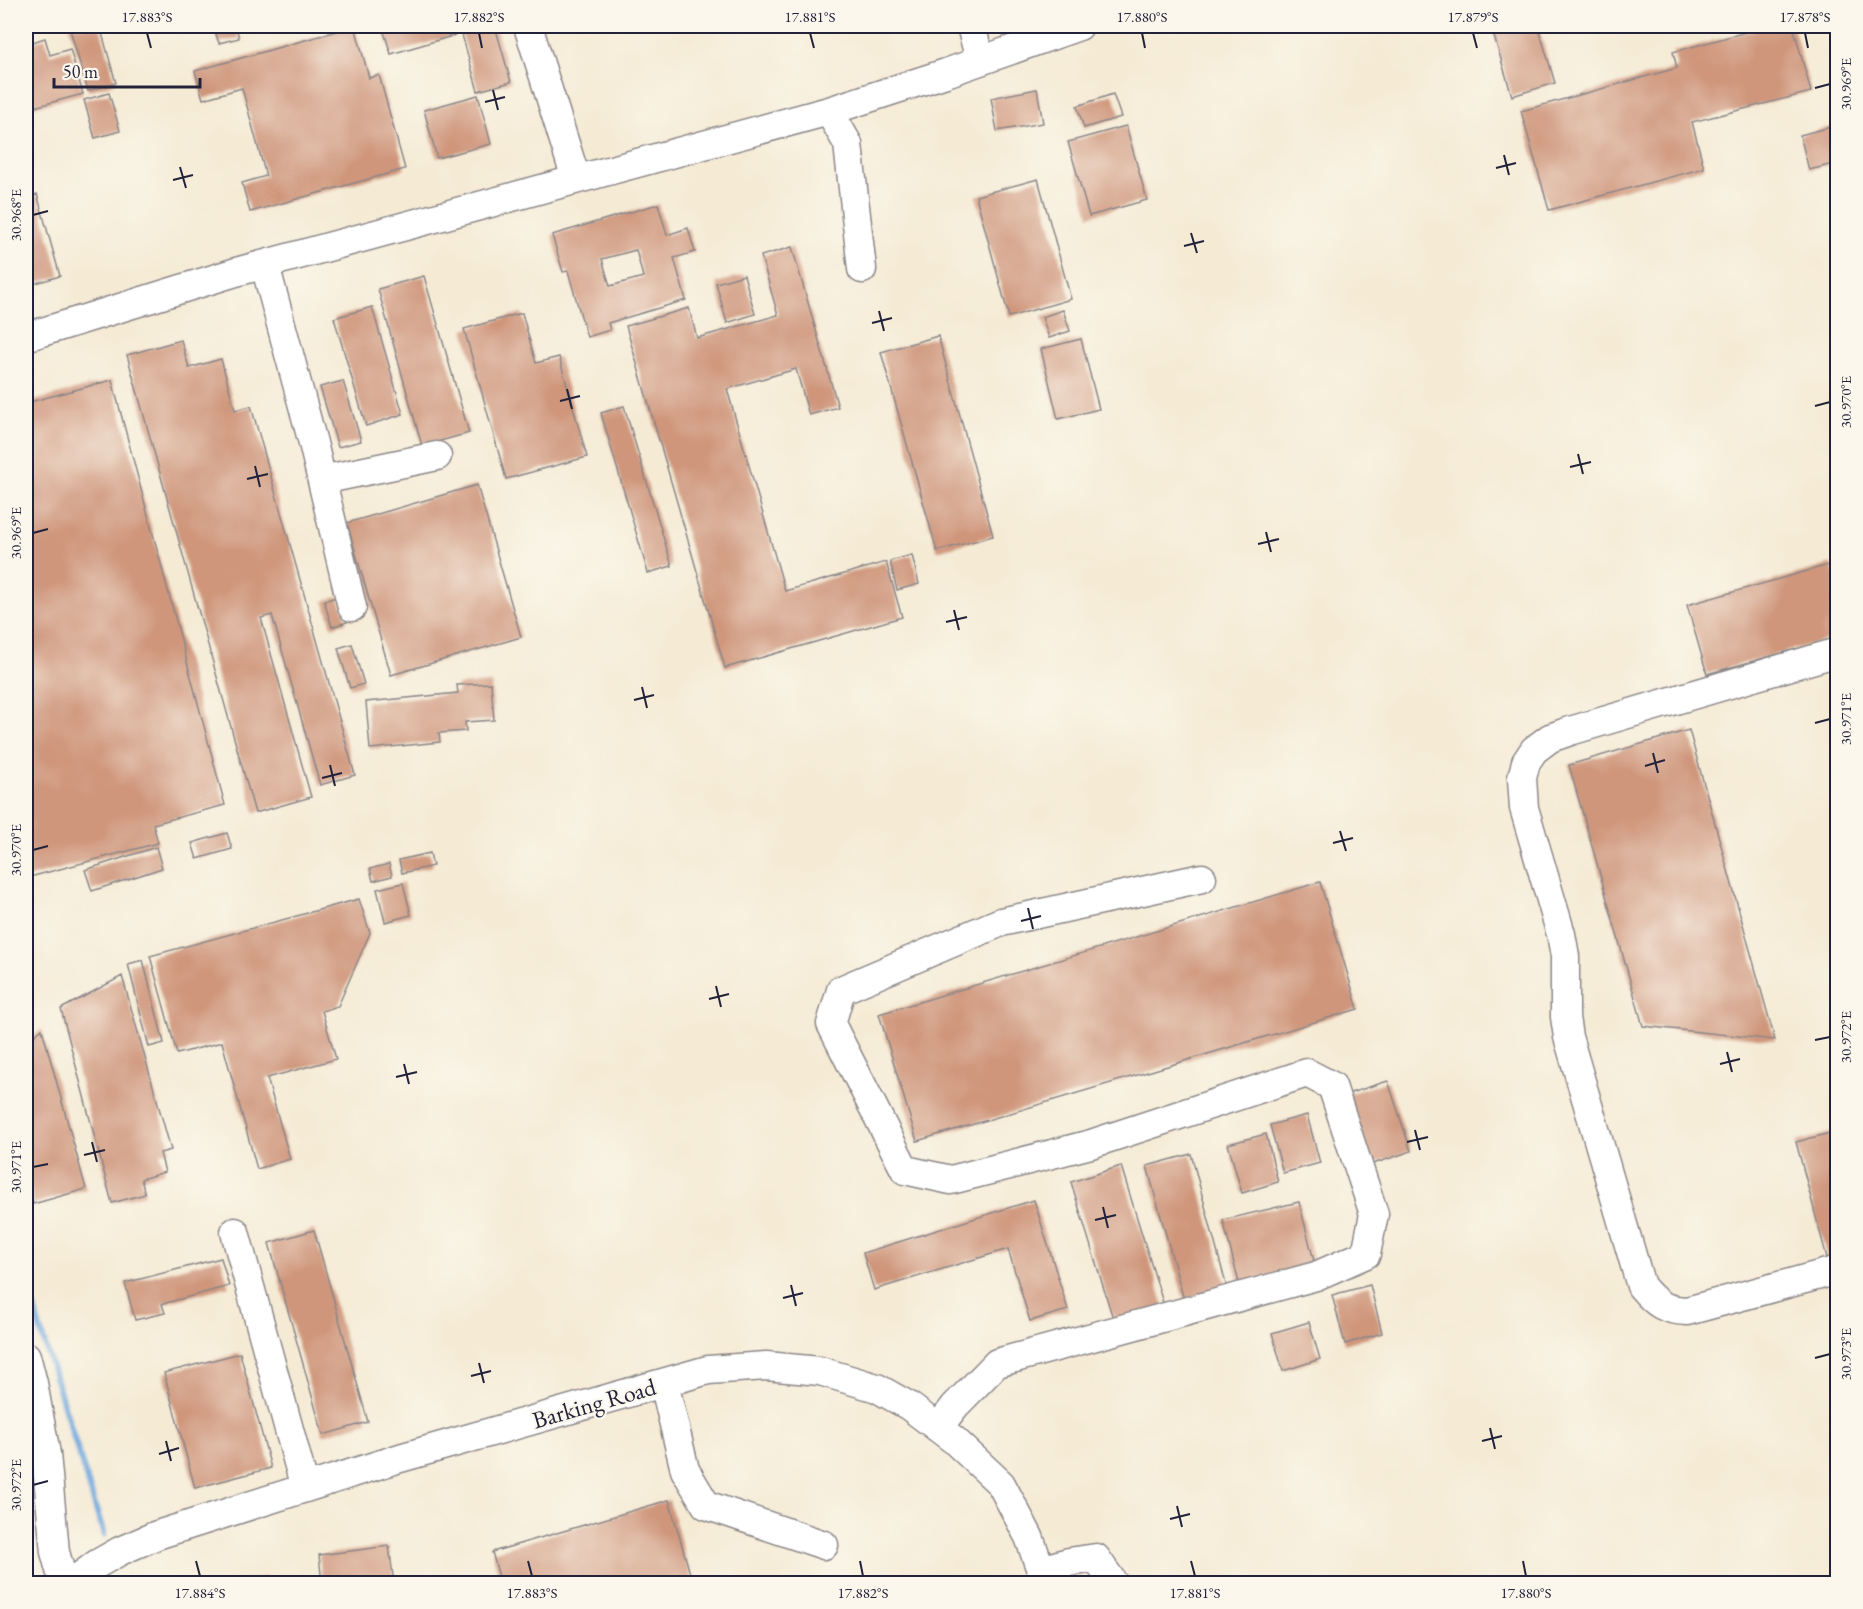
<svg xmlns="http://www.w3.org/2000/svg" width="1863" height="1609" font-family="'EB Garamond',serif">
  <rect width="100%" height="100%" fill="#fbf7ec"/>
  <filter id="ink" filterUnits="userSpaceOnUse"><feTurbulence type="fractalNoise" baseFrequency=".0167" numOctaves="2"/><feDisplacementMap in="SourceGraphic" scale="12" xChannelSelector="R" yChannelSelector="G"/><feConvolveMatrix kernelMatrix="1 2 1 2 8 2 1 2 1" color-interpolation-filters="sRGB"/></filter>
  <filter id="wash" filterUnits="userSpaceOnUse"><feTurbulence type="fractalNoise" baseFrequency=".008" numOctaves="4" result="noise"/><feDisplacementMap in="SourceGraphic" scale="24" xChannelSelector="R" yChannelSelector="G"/><feGaussianBlur stdDeviation="1.35" result="paint"/><feColorMatrix in="noise" values="0 0 0 0 0 0 0 0 0 0 0 0 0 0 0 0 0 1.4 0 .05"/><feComposite in="paint" operator="in"/></filter>
  <g filter="url(#wash)">
    <rect width="100%" height="100%" fill="#f5ebd5"/>
    <g fill="none" stroke-linecap="round" stroke-linejoin="round">
      <!-- stream -->
      <path stroke="#6ca6dc" stroke-width="6" d="M26,1283L104,1535"/>
    </g>
    <g id="blocks">
      <!-- building -->
      <path fill="#cf967c" fill-rule="evenodd" d="M69,26H100L116,83L88,91Z
        M213,26H236L239,38L219,43Z
        M355,26L369,78L379,75L405,169L250,212L242,183L266,176L242,88L203,99L195,71Z
        M382,26H486L391,54Z
        M495,26L511,82L478,91L462,35Z
        M1491,26H1538L1555,83L1512,96Z
        M1768,26H1793L1811,92L1692,122L1704,168L1549,210L1521,111L1677,68L1673,52Z
        M45,38L50,55L70,49L83,94L27,109L26,104V44Z
        M1037,89L1043,123L997,131L991,98Z
        M109,93L120,131L95,138L84,100Z
        M1113,94L1121,117L1084,128L1077,106Z
        M478,95L491,144L437,158L424,110Z
        M1838,125V163L1809,170L1800,135Z
        M1126,126L1147,200L1089,216L1068,142Z
        M26,136L31,150L26,152Z
        M1038,179L1071,299L1009,317L976,196Z
        M37,194L60,276L26,286V198Z
        M658,204L667,235L688,228L695,252L674,258L686,300L608,323L610,330L587,337L568,271L563,272L552,235ZM636,250L643,277L610,286L602,259Z
        M792,247L838,407L809,415L796,369L727,389L785,591L886,562L902,617L725,668L626,326L689,308L697,338L778,315L761,256Z
        M744,275L755,314L727,323L716,283Z
        M424,276L469,433L422,446L378,289Z
        M372,307L403,414L366,426L334,318Z
        M1063,310L1070,331L1049,338L1042,317Z
        M522,313L536,363L559,357L587,457L506,479L464,329Z
        M938,336L993,536L937,551L881,352Z
        M1081,339L1099,409L1058,419L1041,349Z
        M181,340L189,368L221,359L235,410L251,406L355,775L320,785L272,615L261,618L311,797L255,813L127,355Z
        M112,380L225,805L153,824L158,843L26,878V403Z
        M343,381L361,441L338,447L320,387Z
        M624,406L672,566L648,573L601,413Z
        M477,485L521,637L391,675L347,523Z
        M912,555L919,584L897,590L890,561Z
        M1832,564L1838,585V637L1707,674L1687,605Z
        M339,596L347,622L332,627L324,601Z
        M352,644L364,684L350,688L338,648Z
        M491,683L494,720L465,722L466,731L439,733L440,742L370,749L366,702L458,693L457,685Z
        M1689,730L1775,1040L1643,1026L1569,765Z
        M227,833L232,849L197,859L192,843Z
        M156,847L162,868L92,891L85,870Z
        M430,853L433,866L402,873L399,860Z
        M389,864L392,876L373,881L370,869Z
        M1320,882L1358,1009L917,1141L879,1014Z
        M403,883L411,915L385,922L377,889Z
        M359,899L370,933L338,1006L322,1011L336,1059L267,1078L290,1159L257,1169L222,1042L177,1054L150,956Z
        M1838,921V941L1837,942L1832,923Z
        M143,960L164,1043L149,1047L128,964Z
        M122,976L171,1150L160,1153L165,1172L141,1179L145,1194L112,1203L61,1009Z
        M42,1029L86,1189L33,1204L26,1177V1043Z
        M1388,1081L1411,1151L1367,1166L1344,1095Z
        M1307,1115L1320,1163L1283,1173L1270,1125Z
        M1838,1131V1147H1837L1833,1132Z
        M1830,1133L1838,1161V1255L1827,1258L1796,1142Z
        M1266,1134L1278,1182L1242,1193L1228,1144Z
        M1191,1154L1227,1288L1184,1300L1147,1166Z
        M1121,1166L1165,1309L1115,1325L1071,1182Z
        M1034,1200L1068,1310L1030,1321L1008,1249L874,1290L863,1253Z
        M1299,1202L1315,1265L1239,1283L1223,1220Z
        M314,1230L368,1422L323,1435L269,1243Z
        M221,1258L229,1286L162,1304L165,1313L135,1320L125,1283Z
        M1370,1285L1382,1333L1345,1344L1332,1295Z
        M1309,1322L1320,1359L1283,1371L1272,1333Z
        M240,1353L271,1468L195,1488L164,1373Z
        M669,1500L693,1584H501L492,1552Z
        M389,1546L394,1584H322L319,1555Z
        M267,1577L268,1584H232V1582Z"/>
    </g>
  </g>
  <g filter="url(#ink)">
    <use href="#blocks" fill-opacity="0" stroke="#8c8688" stroke-width="1.5"/>
    <g fill="none" stroke-linecap="round" stroke-linejoin="round">
      <!-- minor casing -->
      <g stroke="#8c8688" stroke-width="31">
        <path id="minor" d="M528,26L576,179
          M971,26L980,60
          M829,111L848,144L862,269
          M265,265L313,443L352,607
          M26,337L236,272L829,111L946,73L1079,26
          M322,480L437,456
          M1838,652L1570,731L1550,738L1534,750L1526,762L1522,778L1524,808L1561,934L1565,956V1017L1568,1037L1641,1286C1656,1304 1664,1310 1687,1311L1838,1270
          M235,1232L305,1488
          M26,1356L33,1383L46,1454L55,1552L64,1584
          M664,1383L685,1470L706,1505L824,1545
          M938,1428L955,1406L997,1363L1316,1276L1366,1254L1374,1214L1332,1086L1307,1073L1091,1144L951,1180L905,1170L831,1024L841,990L1001,922L1202,878
          M1041,1570L1069,1562L1096,1558L1114,1584
          M70,1584L97,1564L120,1551L157,1535L400,1458L708,1370L766,1366L820,1371L877,1388L909,1406L954,1440L1001,1484L1029,1537L1046,1584"/>
      </g>
      <!-- minor -->
      <use href="#minor" stroke="#fff" stroke-width="28"/>
    </g>
  </g>
  <!-- ticks -->
  <path fill="none" stroke="#22223b" stroke-width="2" d="M147,33L151,48M479,33L482,48M810,33L814,48M1142,33L1145,48M1473,33L1477,48M1805,33L1808,48M1815,88L1830,84M493,90L498,110M485,102L505,97M1504,155L1509,175M180,167L186,188M1496,168L1516,163M173,180L193,175M33,215L48,211M1191,233L1197,253M1184,246L1204,241M879,311L884,331M872,323L892,318M567,389L572,409M560,401L580,396M1815,406L1830,402M1578,454L1583,474M255,466L260,487M1570,467L1591,462M247,479L268,474M1266,532L1271,552M33,533L48,529M1258,544L1279,539M954,610L959,630M946,622L967,617M642,687L647,708M634,700L654,695M1815,723L1830,719M1653,753L1658,773M330,765L335,786M1645,766L1665,760M322,778L342,773M1340,831L1346,851M1333,843L1353,838M33,850L48,846M1028,908L1033,929M1021,921L1041,916M716,986L721,1007M709,999L729,994M1815,1040L1830,1037M1727,1052L1732,1072M404,1064L409,1084M1720,1064L1740,1059M396,1077L417,1072M1415,1130L1420,1150M92,1142L97,1162M1407,1142L1428,1137M84,1155L105,1150M33,1167L48,1164M1103,1207L1108,1228M1095,1220L1116,1215M791,1285L796,1306M783,1298L803,1293M1815,1358L1830,1354M479,1363L484,1383M471,1376L491,1371M1490,1428L1495,1449M166,1441L171,1461M1482,1441L1502,1436M159,1454L179,1448M33,1485L48,1481M1177,1506L1182,1527M1170,1519L1190,1514M196,1561L200,1576M528,1561L532,1576M860,1561L863,1576M1191,1561L1195,1576M1523,1561L1526,1576"/>
  <g text-anchor="middle" dominant-baseline="central" stroke-width="4.5" stroke-linejoin="round" paint-order="stroke">
    <!-- street labels -->
    <g font-size="24" fill="#22223b" stroke="#fbf7ec">
      <text transform="translate(594 1403) rotate(-16)">Barking Road</text>
    </g>
  </g>
  <!-- margin -->
  <rect width="1863" height="1609" fill="none" stroke="#fbf7ec" stroke-width="66"/>
  <!-- scale -->
  <path d="M54 78v9h146v-9" fill="none" stroke="#22223b" stroke-width="3"/>
  <text x="63" y="78" font-size="18" fill="#22223b" stroke="#fbf7ec" stroke-width="4.5" paint-order="stroke">50 m</text>
  <rect x="33" y="33" width="1797" height="1543" fill="none" stroke="#22223b" stroke-width="2"/>
  <g font-size="15" text-anchor="middle" fill="#22223b">
    <text x="147" y="22">17.883°S</text>
    <text x="479" y="22">17.882°S</text>
    <text x="810" y="22">17.881°S</text>
    <text x="1142" y="22">17.880°S</text>
    <text x="1473" y="22">17.879°S</text>
    <text x="1805" y="22">17.878°S</text>
    <text transform="translate(1846 84) rotate(-90)" y="5">30.969°E</text>
    <text transform="translate(16 215) rotate(-90)" y="5">30.968°E</text>
    <text transform="translate(1846 402) rotate(-90)" y="5">30.970°E</text>
    <text transform="translate(16 533) rotate(-90)" y="5">30.969°E</text>
    <text transform="translate(1846 719) rotate(-90)" y="5">30.971°E</text>
    <text transform="translate(16 850) rotate(-90)" y="5">30.970°E</text>
    <text transform="translate(1846 1037) rotate(-90)" y="5">30.972°E</text>
    <text transform="translate(16 1167) rotate(-90)" y="5">30.971°E</text>
    <text transform="translate(1846 1354) rotate(-90)" y="5">30.973°E</text>
    <text transform="translate(16 1485) rotate(-90)" y="5">30.972°E</text>
    <text x="200" y="1598">17.884°S</text>
    <text x="532" y="1598">17.883°S</text>
    <text x="863" y="1598">17.882°S</text>
    <text x="1195" y="1598">17.881°S</text>
    <text x="1526" y="1598">17.880°S</text>
  </g>
</svg>
